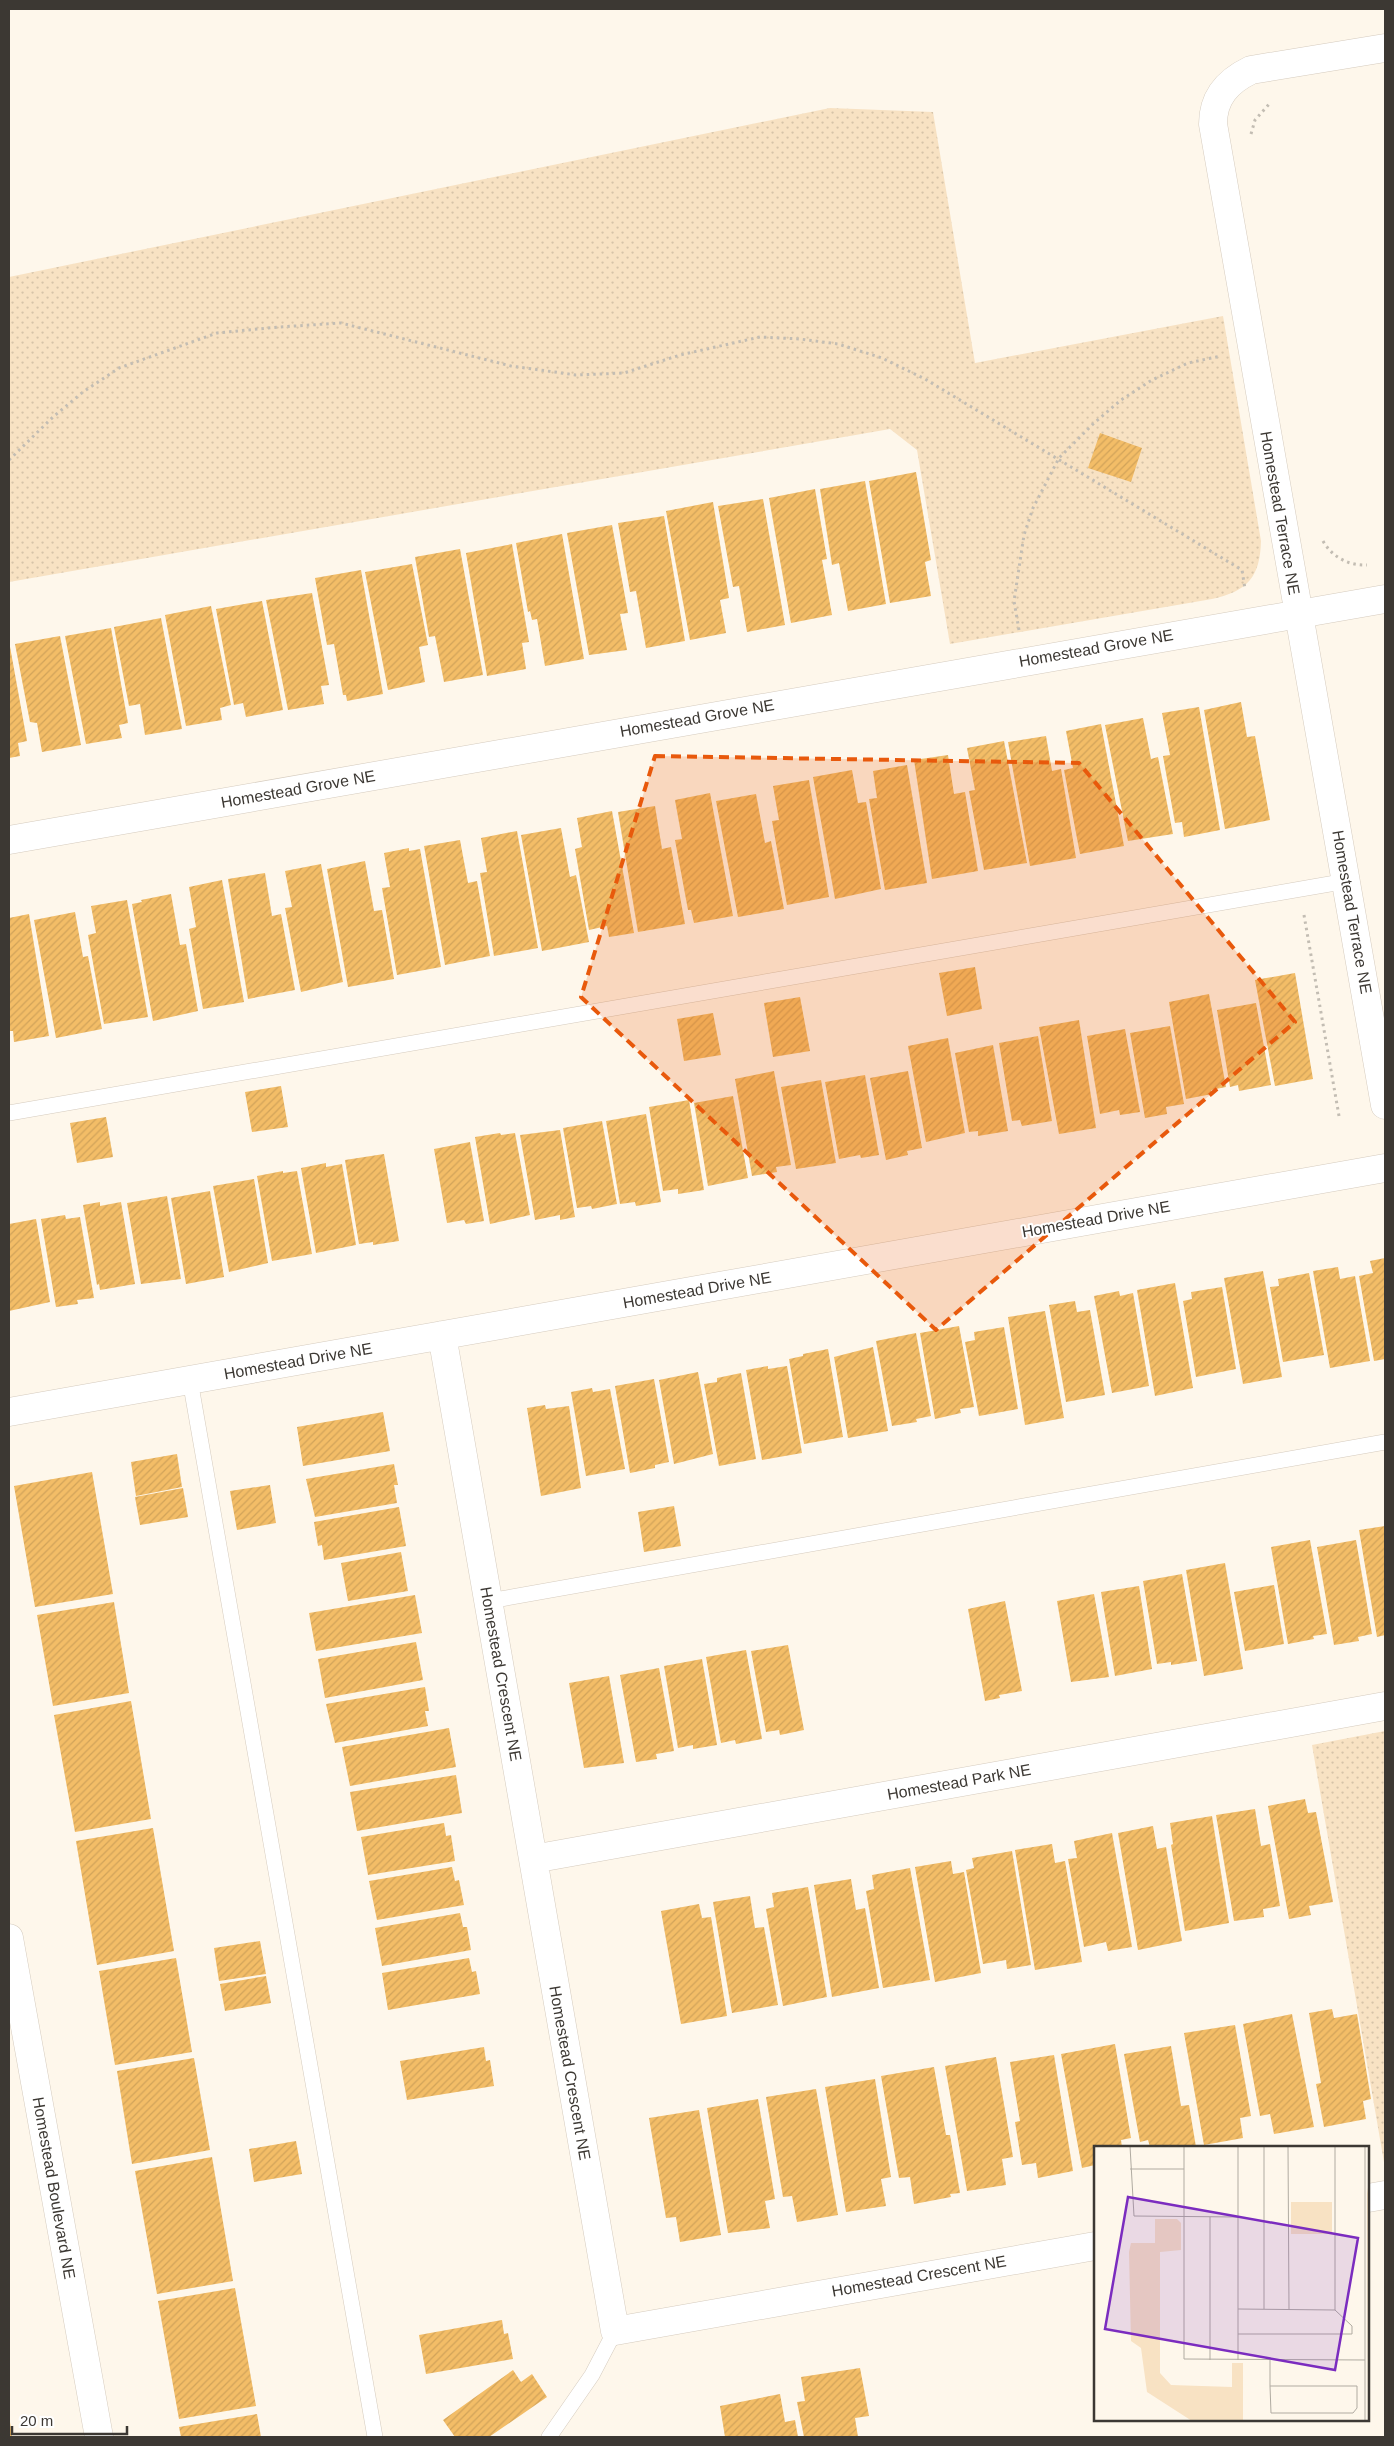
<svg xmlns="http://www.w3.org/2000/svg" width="1394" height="2446" font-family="Arial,sans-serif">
  <defs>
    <pattern id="park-dots" width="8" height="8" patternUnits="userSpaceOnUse" patternTransform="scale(1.25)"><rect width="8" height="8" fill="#f8e2c3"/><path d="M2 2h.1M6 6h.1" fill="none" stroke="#d6c3a8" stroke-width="1.8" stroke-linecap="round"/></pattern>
    <pattern id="building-hatch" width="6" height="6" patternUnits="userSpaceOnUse" patternTransform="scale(1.25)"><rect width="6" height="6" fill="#f3bd67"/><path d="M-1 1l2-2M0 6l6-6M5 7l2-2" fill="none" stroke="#d1a35a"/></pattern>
  </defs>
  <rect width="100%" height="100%" fill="#fef7eb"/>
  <!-- park -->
  <path fill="url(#park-dots)" d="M830,108L933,112L975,363L1223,316L1261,541C1260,577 1248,591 1212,599L950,644L917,450L890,429L9,582V277Z
    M1385,1731V2168L1312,1745Z"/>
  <!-- building -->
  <path fill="url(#building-hatch)" d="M1100,433L1142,448L1131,482L1088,468Z
    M916,472L931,560L925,562L931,596L890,603L869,481Z
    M865,481L886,604L848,611L839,563L832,565L820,489Z
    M815,489L827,559L822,560L832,615L791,623L769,498Z
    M763,499L785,625L747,632L739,586L733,587L718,506Z
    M713,502L729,598L720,600L726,633L690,640L666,511Z
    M664,516L685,641L646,648L636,591L630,592L618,523Z
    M612,525L628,613L620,614L627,650L589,655L567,533Z
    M562,534L584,659L545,666L537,619L532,620L530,611L528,612L516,543Z
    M512,544L529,642L522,643L526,669L487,676L466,553Z
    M460,549L483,675L444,682L435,636L429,637L415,557Z
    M412,564L428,645L419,647L425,682L388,690L365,572Z
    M361,570L383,694L347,701L346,695H343L334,644L327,645L315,578Z
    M312,593L329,685L321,686L324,704L288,710L266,600Z
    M262,601L283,710L246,717L243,703L234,705L216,609Z
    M211,606L231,705L220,708L222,720L186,726L165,615Z
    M161,618L182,729L145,735L140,704L129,706L114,627Z
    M111,628L128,723L119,725L122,738L86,744L65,636Z
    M60,636L81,745L42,752L37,723L30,722L15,644Z
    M9,641L27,741L18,743L20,756L9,758Z
    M1241,702L1247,737L1255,736L1270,820L1225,829L1204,710Z
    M1199,707L1220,830L1184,837L1182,822L1175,823L1163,756L1170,755L1162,713Z
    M1143,718L1151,759L1158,757L1173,834L1128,841L1105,725Z
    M1101,724L1124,846L1080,854L1064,770L1073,768L1066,731Z
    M1046,736L1052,771L1061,769L1076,858L1030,866L1008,742Z
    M1004,741L1027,863L984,870L969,791L975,790L967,748Z
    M948,755L954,794L965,792L978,871L932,879L914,760Z
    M907,765L927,883L885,890L869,799L877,798L873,771Z
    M852,770L858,803L866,802L881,889L835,899L813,777Z
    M809,780L829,897L787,905L772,821L779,820L773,786Z
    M710,793L733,916L694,923L691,910H688L675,840L682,839L675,800Z
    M756,794L765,843L771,841L784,909L738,917L716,801Z
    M655,806L662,849L671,847L685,924L638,932L618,812Z
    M612,811L634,933L609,937L607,926L589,930L575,849L582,847L577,818Z
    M561,828L570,877L576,875L589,942L542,951L521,835Z
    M517,831L538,948L494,956L480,873L487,872L481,838Z
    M460,840L468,883L477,881L490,956L445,965L424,846Z
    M409,848V851L420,849L441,967L397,975L382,888L390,887L384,853Z
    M365,861L374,911L382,910L394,979L348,987L327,869Z
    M321,864L343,982L301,992L285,908L292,907L285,871Z
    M265,873L272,916L281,914L295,990L248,999L228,879Z
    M222,880L244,1002L203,1009L189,929L196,927L189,887Z
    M171,894L180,945L186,944L198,1011L153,1021L132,904L142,902L141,900Z
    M127,900L148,1017L104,1024L88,935L96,933L91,906Z
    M75,912L83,957L88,956L102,1029L56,1038L34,920Z
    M29,914L49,1036L14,1042L13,1031H9V918Z
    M975,967L982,1009L947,1016L939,973Z
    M1295,973L1313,1079L1275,1086L1255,980Z
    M1209,994L1226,1087L1211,1090L1212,1094L1186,1099L1169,1002Z
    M800,997L810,1051L773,1057L764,1003Z
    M1256,1003L1271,1085L1239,1091L1238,1085L1230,1087L1217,1010Z
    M713,1013L721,1055L684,1061L677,1019Z
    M1079,1020L1096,1128L1059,1134L1039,1027Z
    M1170,1026L1184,1104L1166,1107L1167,1114L1145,1118L1130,1033Z
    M1125,1029L1140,1112L1120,1115L1119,1110L1100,1114L1087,1036Z
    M1038,1036L1052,1121L1022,1126L1020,1120L1012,1121L999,1043Z
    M948,1038L965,1133L926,1142L908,1046Z
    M993,1045L1008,1131L978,1136V1131L969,1132L955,1053Z
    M774,1071L791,1165L776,1167L777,1172L752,1176L735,1079Z
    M908,1071L922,1148L907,1151L908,1155L886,1160L870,1078Z
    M865,1075L879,1155L861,1158L860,1155L839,1159L825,1082Z
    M821,1080L836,1163L796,1169L781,1087Z
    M281,1086L288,1127L252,1132L245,1092Z
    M733,1096L748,1178L708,1186L694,1103Z
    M689,1100L704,1190L678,1194V1189L663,1191L649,1107Z
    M646,1114L661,1202L636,1206L635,1202L620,1204L606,1121Z
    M106,1117L113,1157L77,1163L70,1123Z
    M602,1121L617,1204L592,1209L591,1206L577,1208L563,1128Z
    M560,1130L575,1217L560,1220V1215L535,1220L520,1135Z
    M500,1133L501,1135L515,1133L530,1215L490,1224L475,1137Z
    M470,1142L484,1221L466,1224L464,1220L447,1223L434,1149Z
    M384,1154L399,1241L373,1245V1242L359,1244L345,1160Z
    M326,1163V1167L342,1164L356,1245L316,1253L301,1168Z
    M283,1171V1173L297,1171L312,1254L272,1261L257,1176Z
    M254,1179L268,1263L229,1272L213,1186Z
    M210,1191L224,1277L186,1284L171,1198Z
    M167,1196L181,1279L141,1284L127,1203Z
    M100,1202V1206L121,1202L135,1284L100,1290L99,1284L97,1285L83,1205Z
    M65,1215L66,1219L80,1217L94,1298L77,1300L78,1304L56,1307L41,1219Z
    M36,1219L50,1302L9,1311V1224Z
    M1385,1258V1359L1374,1361L1359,1276L1373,1273L1370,1261Z
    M1338,1267L1340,1279L1355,1276L1370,1361L1330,1368L1313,1271Z
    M1263,1271L1282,1377L1243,1384L1224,1278Z
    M1309,1273L1324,1355L1283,1362L1270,1287L1279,1286L1278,1279Z
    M1175,1283L1193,1388L1155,1396L1137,1290Z
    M1222,1287L1236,1369L1196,1377L1183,1301L1192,1299L1191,1292Z
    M1119,1291L1120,1296L1133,1293L1149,1386L1112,1393L1094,1296Z
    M1075,1301L1077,1312L1090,1310L1105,1395L1066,1402L1049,1305Z
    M1045,1311L1064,1418L1025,1425L1008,1317Z
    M959,1326L974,1407L960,1409L961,1413L935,1419L920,1333Z
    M1004,1327L1018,1409L979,1416L965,1342L975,1340L974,1332Z
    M916,1333L931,1416L916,1419L917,1422L892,1426L876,1341Z
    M873,1347L888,1431L848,1438L834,1357Z
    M828,1349L843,1437L804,1444L789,1359L803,1356V1354Z
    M768,1366V1369L787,1366L802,1453L762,1460L746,1370Z
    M698,1372L713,1454L674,1464L659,1380Z
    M741,1373L756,1459L719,1466L704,1384L717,1382V1378Z
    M654,1379L669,1462L655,1465V1468L630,1473L615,1386Z
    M592,1388L593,1392L610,1389L625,1469L586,1476L571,1392Z
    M545,1405L546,1409L569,1406L581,1488L541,1496L527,1408Z
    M383,1412L390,1451L303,1466L297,1427Z
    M177,1454L182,1487L136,1496L131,1462Z
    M394,1464L398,1485H394L397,1503L315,1517L306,1479Z
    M92,1472L113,1594L35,1607L14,1486Z
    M270,1485L276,1523L237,1530L230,1491Z
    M183,1488L188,1517L140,1525L135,1497Z
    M674,1506L681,1546L644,1552L638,1512Z
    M399,1507L406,1546L324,1560L322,1545L318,1546L314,1522Z
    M1385,1526V1635L1377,1637L1359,1530Z
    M1310,1540L1327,1634L1313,1636L1314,1639L1288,1644L1271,1547Z
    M1356,1540L1372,1634L1358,1637L1359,1641L1334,1645L1317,1547Z
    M401,1552L408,1591L348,1601L341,1563Z
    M1225,1563L1243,1669L1204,1676L1186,1570Z
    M1182,1574L1197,1661L1171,1665V1662L1157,1664L1143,1581Z
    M1274,1585L1284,1644L1245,1651L1234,1592Z
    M1139,1586L1152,1669L1115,1676L1101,1592Z
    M1094,1594L1109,1677L1071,1682L1057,1601Z
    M415,1595L422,1633L316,1651L309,1613Z
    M1005,1601L1022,1691L999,1695L1000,1698L985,1701L968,1609Z
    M114,1602L129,1693L53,1706L37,1615Z
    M416,1642L423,1680L325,1698L318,1659Z
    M788,1645L804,1730L780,1735L779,1730L766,1732L751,1651Z
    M746,1650L762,1739L736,1744L735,1740L721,1743L706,1657Z
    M702,1659L717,1745L693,1749V1745L678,1748L664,1666Z
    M659,1668L674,1751L656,1754L657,1759L636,1762L620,1675Z
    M609,1676L624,1763L584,1768L569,1683Z
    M425,1687L429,1711H425L428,1726L335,1743L326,1704Z
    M131,1701L151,1819L75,1832L54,1715Z
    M449,1728L456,1767L350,1786L342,1747Z
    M456,1775L462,1813L357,1831L350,1792Z
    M1305,1799L1308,1813L1316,1812L1333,1902L1309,1906L1311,1915L1289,1919L1268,1806Z
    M1255,1809L1261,1846L1270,1844L1280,1906L1263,1909L1264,1917L1234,1921L1216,1815Z
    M1212,1816L1229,1923L1185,1931L1171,1845L1173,1844L1170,1823Z
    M444,1823L446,1836L451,1835L455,1861L368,1875L361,1837Z
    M1153,1826L1157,1849L1166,1847L1182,1941L1138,1950L1118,1833Z
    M153,1828L174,1951L97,1965L76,1841Z
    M1112,1833L1132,1947L1108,1951L1106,1942L1084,1947L1068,1859L1077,1858L1074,1841Z
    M1052,1844L1055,1863L1065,1861L1082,1962L1035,1970L1015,1850Z
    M1012,1851L1031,1965L1007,1969L1006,1960L983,1964L966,1870L974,1868L972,1858Z
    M951,1861L953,1874L964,1872L981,1973L935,1982L915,1867Z
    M452,1867L455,1881L459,1880L464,1905L377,1920L369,1881Z
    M910,1868L930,1980L883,1988L866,1891L874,1889L872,1875Z
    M851,1879L856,1910L865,1908L879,1988L832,1997L814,1885Z
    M808,1887L827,1997L783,2006L766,1909L774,1907L772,1893Z
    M750,1896L755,1928L764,1927L778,2005L732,2013L713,1902Z
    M699,1904L702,1918L711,1917L727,2016L681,2024L661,1911Z
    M460,1913L463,1927H467L471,1950L382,1966L375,1928Z
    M260,1941L266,1974L219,1981L214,1948Z
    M176,1958L192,2052L115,2065L99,1971Z
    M469,1958L472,1972L476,1971L480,1994L388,2010L382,1973Z
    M266,1976L271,2003L225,2011L220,1984Z
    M1332,2009L1334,2018L1357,2014L1371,2099L1363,2101L1366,2119L1324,2127L1316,2084L1321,2083L1309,2013Z
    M1292,2014L1314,2127L1274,2134L1270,2114L1260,2116L1243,2024Z
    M1235,2025L1251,2116L1240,2118L1243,2138L1204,2145L1184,2033Z
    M1115,2044L1131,2138L1121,2140L1122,2147H1095V2165L1082,2168L1061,2054Z
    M1171,2046L1181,2106L1189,2105L1196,2147H1150L1148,2140L1140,2142L1124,2054Z
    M484,2047L486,2061L490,2060L494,2086L407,2100L400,2061Z
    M1054,2055L1073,2171L1038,2178L1036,2163L1022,2165L1015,2122L1020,2121L1010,2062Z
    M996,2057L1013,2157L1002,2159L1006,2185L967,2191L945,2066Z
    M194,2058L210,2150L132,2164L117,2071Z
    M934,2067L946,2135H950L960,2193L950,2194L951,2197L914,2204L910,2177L899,2178L881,2076Z
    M875,2079L891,2177L881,2179L886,2206L846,2212L825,2087Z
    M816,2089L838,2215L797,2222L792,2196L783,2197L766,2097Z
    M758,2099L775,2199L765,2201L770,2228L728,2233L707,2108Z
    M699,2110L721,2235L680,2242L676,2217L666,2218L649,2118Z
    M296,2141L302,2174L254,2182L249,2149Z
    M212,2157L233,2281L157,2294L135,2171Z
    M235,2288L256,2406L179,2419L158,2301Z
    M502,2320L504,2334L508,2333L513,2359L426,2374L419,2335Z
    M860,2368L869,2416L855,2418L858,2437H804L797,2402L805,2401L801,2377Z
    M513,2370L521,2382L532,2374L547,2397L489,2437H455L443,2420Z
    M780,2394L785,2422L795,2420L798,2437H725L720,2406Z
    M257,2414L261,2437H181L179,2427Z
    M9,2422H10L12,2437H9Z"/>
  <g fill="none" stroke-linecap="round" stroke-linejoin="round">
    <!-- service casing -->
    <g stroke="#d5cbbe" stroke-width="16">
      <path id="service" d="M9,1113L1347,881
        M190,1380L375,2437
        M489,1601L1385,1442
        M549,2437L592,2375L615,2331"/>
    </g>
    <!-- minor casing -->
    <g stroke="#d5cbbe" stroke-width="29">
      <path id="minor" d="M1385,48L1251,70C1228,81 1213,97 1213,124L1385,1105
        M9,840L1385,599
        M442,1335L615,2331L1095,2246
        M9,1412L1385,1168
        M533,1859L1385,1706
        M9,1938L99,2437
        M1368,2198L1385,2195"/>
    </g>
    <!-- path -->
    <path stroke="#c3bdb3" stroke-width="3" stroke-dasharray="2.5 4" stroke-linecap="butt" d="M1251,134L1255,120L1271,102
      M9,460L53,417L83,392L119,368L217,333L279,327L341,323L511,366L576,375L624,373L680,355L760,337L800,339L838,344L882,358L925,379L1242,570L1245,589
      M1323,541C1332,557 1349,566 1367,565
      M1019,630L1014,601L1024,535L1033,508L1059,458L1093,424L1121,400L1152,380L1188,363L1221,356
      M1304,915L1339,1116"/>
    <!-- service -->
    <use href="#service" stroke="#fff" stroke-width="15"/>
    <!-- minor -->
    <use href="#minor" stroke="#fff" stroke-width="28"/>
  </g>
  <!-- marked area -->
  <path fill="#e8590c" fill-opacity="0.2" stroke="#e8590c" stroke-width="4" stroke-dasharray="10 6" stroke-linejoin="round" d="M655,756L1079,763L1295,1022L936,1330L581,997Z"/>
  <g text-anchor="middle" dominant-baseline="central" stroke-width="4" stroke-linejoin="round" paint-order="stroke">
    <!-- street labels -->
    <g font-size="16" fill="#3c3833" stroke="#fff">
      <text transform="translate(1280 513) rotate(80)">Homestead Terrace NE</text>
      <text transform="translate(1096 648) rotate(-10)">Homestead Grove NE</text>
      <text transform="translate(697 718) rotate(-10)">Homestead Grove NE</text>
      <text transform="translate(298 789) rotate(-10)">Homestead Grove NE</text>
      <text transform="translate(1352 912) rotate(80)">Homestead Terrace NE</text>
      <text transform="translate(1096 1219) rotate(-10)">Homestead Drive NE</text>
      <text transform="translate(697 1290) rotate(-10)">Homestead Drive NE</text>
      <text transform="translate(298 1361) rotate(-10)">Homestead Drive NE</text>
      <text transform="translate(501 1674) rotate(80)">Homestead Crescent NE</text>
      <text transform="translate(959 1782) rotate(-10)">Homestead Park NE</text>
      <text transform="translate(570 2073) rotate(80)">Homestead Crescent NE</text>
      <text transform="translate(54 2188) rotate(80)">Homestead Boulevard NE</text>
      <text transform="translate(919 2276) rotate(-10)">Homestead Crescent NE</text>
    </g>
  </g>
  <!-- overview -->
  <g transform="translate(1094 2146)">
    <rect width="275" height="275" fill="#fef7eb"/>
    <path d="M275,35V275H274L273,48Z" fill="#f8e2c3"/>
    <path d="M197,56H238V88H197ZM61,73H83L87,77V104L66,106V227L77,239L138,241V217H149V275H98L53,246L47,202L37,195L35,106L37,97H61Z" fill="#f8e2c3"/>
    <path fill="none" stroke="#b0aba1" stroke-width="1" d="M36,0L40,70L144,71M90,0V213L271,214M144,0V214M170,0V163M194,0L195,164M271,0V275M36,23H90M144,163L241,164V0M144,188H258V180L241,164M116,214V71M176,214V240L177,267H259L263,262V240H176"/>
    <path fill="#7b2cbf" fill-opacity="0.15" stroke="#7b2cbf" stroke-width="2.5" d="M34,51L264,92L241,224L11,183Z"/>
    <rect width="275" height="275" fill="none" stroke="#3c3833" stroke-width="2.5"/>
  </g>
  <!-- border -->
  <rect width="1394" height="2446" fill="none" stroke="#3c3833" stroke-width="20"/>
  <!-- scale -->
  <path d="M12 2426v8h115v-8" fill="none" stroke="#3c3833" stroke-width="2.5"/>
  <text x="20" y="2426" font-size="15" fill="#3c3833" stroke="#ffffff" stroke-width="4" paint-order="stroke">20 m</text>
</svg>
